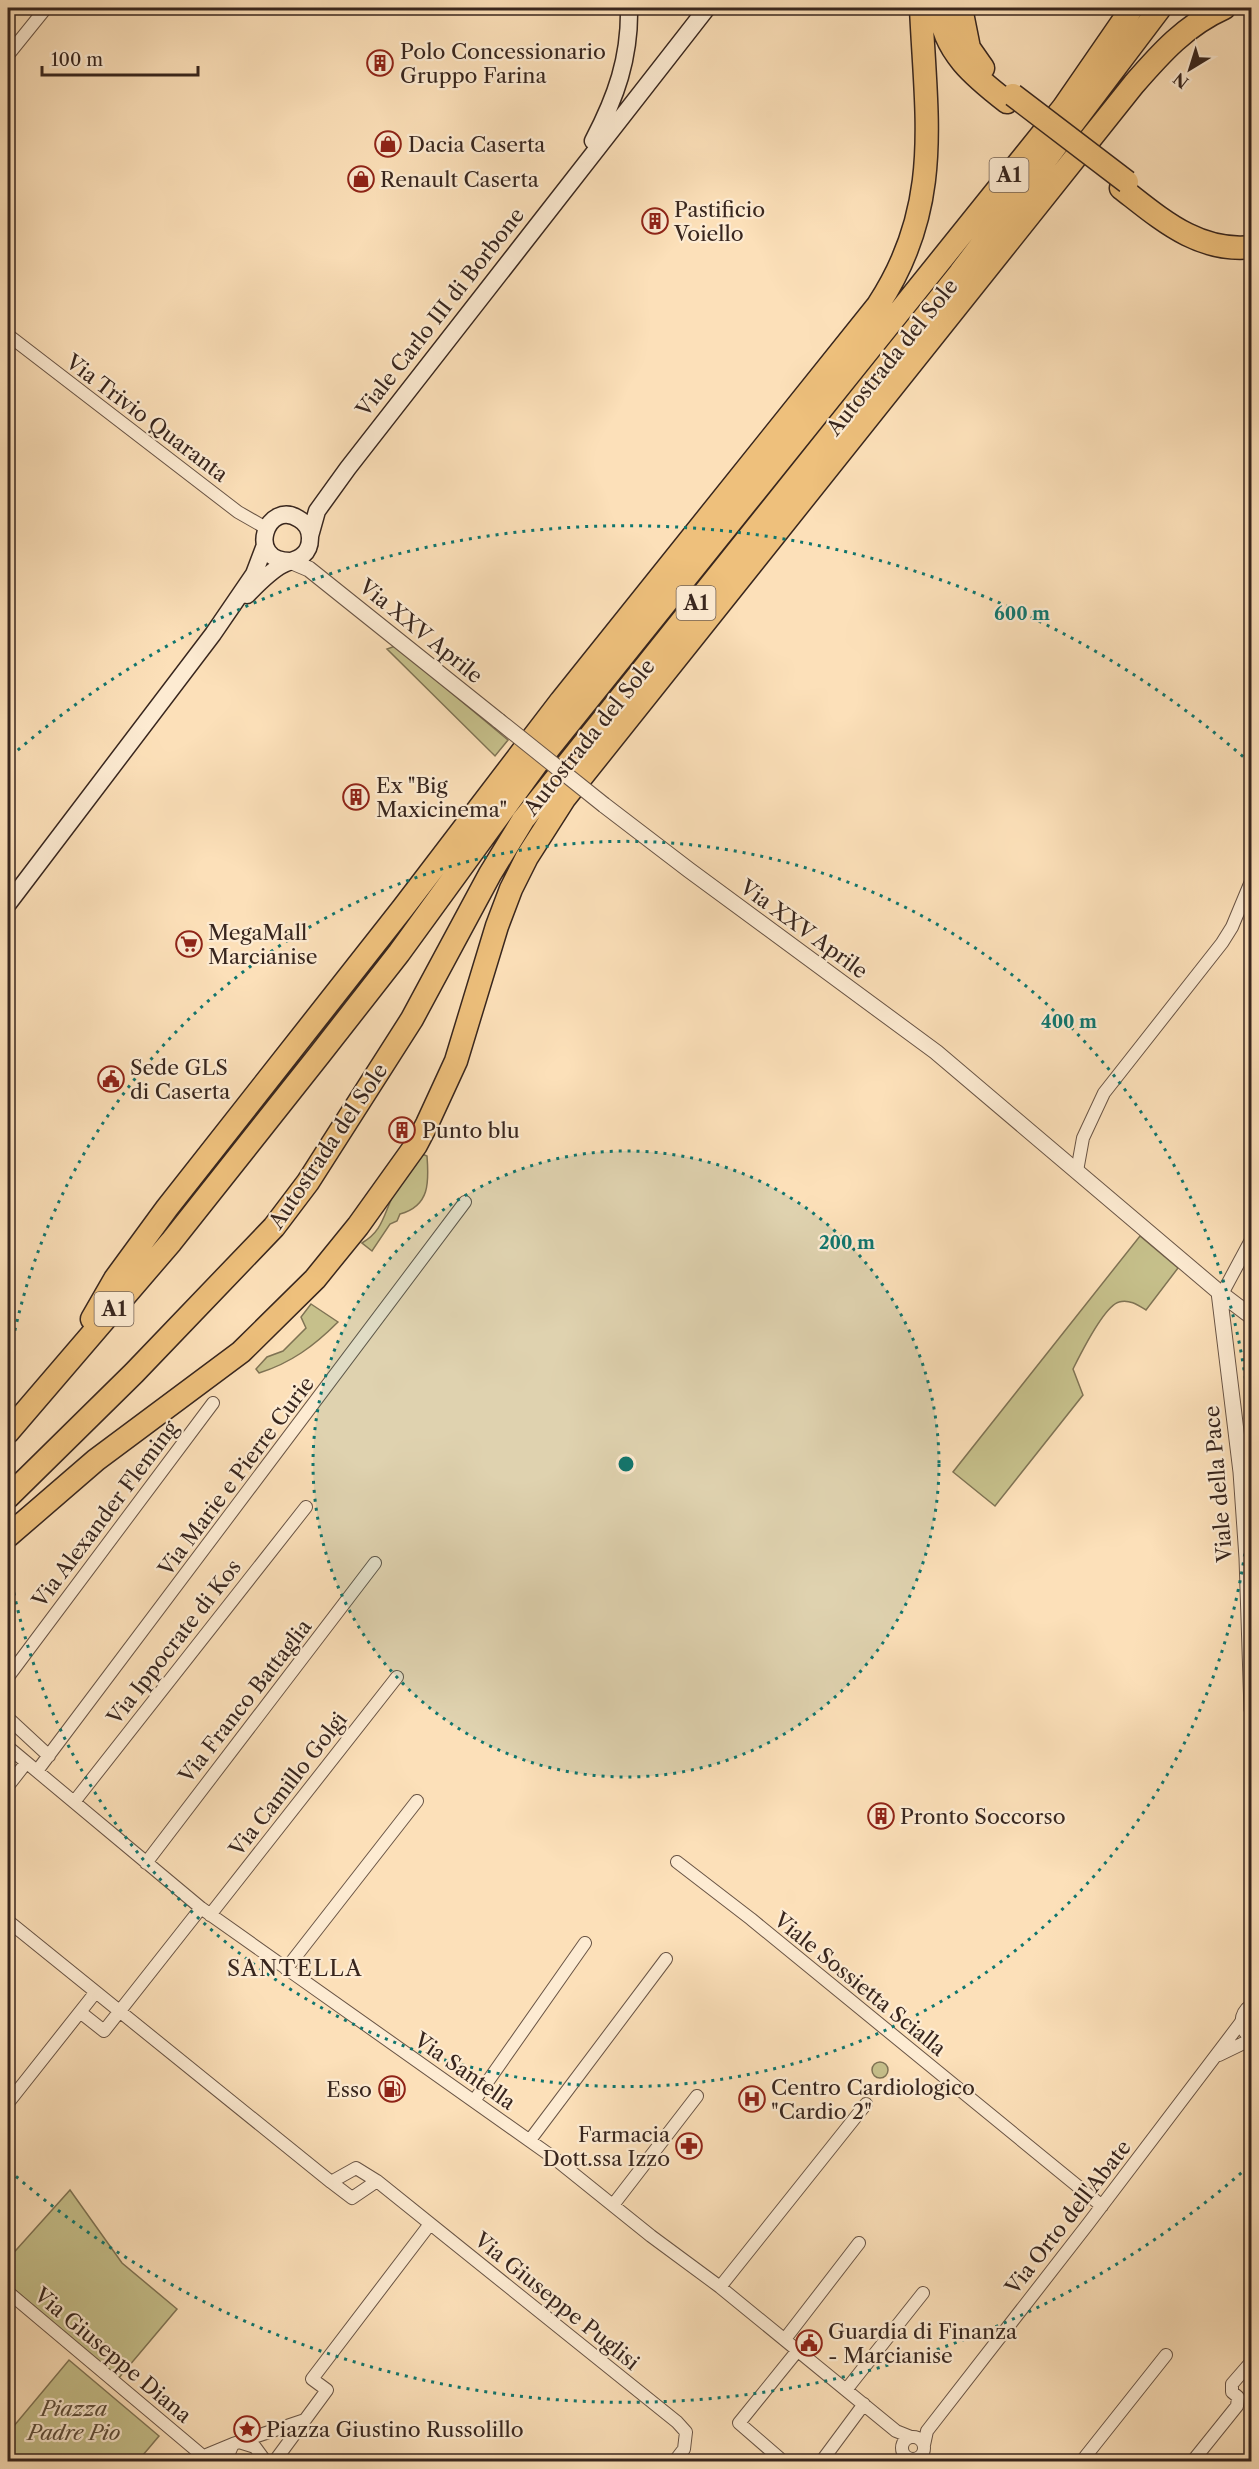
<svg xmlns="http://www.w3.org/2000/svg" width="1259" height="2469" font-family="'Libre Caslon Text',serif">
  <rect width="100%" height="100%" fill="#fce0b9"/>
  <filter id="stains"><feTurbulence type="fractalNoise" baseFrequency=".00333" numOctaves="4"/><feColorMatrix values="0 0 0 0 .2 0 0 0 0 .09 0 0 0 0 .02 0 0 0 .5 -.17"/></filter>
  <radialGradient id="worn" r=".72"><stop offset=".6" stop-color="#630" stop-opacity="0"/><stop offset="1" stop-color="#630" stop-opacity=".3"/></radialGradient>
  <!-- green -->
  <path fill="#c6c08b" stroke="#7f7354" stroke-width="1.5" d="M395,646L508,740L495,756L387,649Z
    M422,1154L427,1156C429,1182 430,1206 400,1214L397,1221L390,1224L372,1251L362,1243C381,1232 383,1218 391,1200C397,1184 410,1169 420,1155Z
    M1140,1236L1178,1268L1146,1310C1138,1305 1129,1299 1119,1302C1104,1306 1080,1355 1073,1369L1083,1395L995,1506L953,1472Z
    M311,1304L338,1322C314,1346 291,1363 259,1373L256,1369L267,1357L283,1351L306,1328L301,1317Z
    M872 2070a8 8 0 1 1 16 0a8 8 0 1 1-16 0Z
    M70,2190L122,2263L177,2309L118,2379L8,2284V2259Z
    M69,2360L159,2436L138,2461H8V2433Z"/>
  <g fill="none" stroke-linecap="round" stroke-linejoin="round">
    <!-- minor casing -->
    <g stroke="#695445" stroke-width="14">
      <path id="minor" d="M8,55L46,8
        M8,335L238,512L266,528
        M1077,1171L1083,1138L1104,1093L1222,943L1232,927L1252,879
        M1222,1294L1252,1238
        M8,1677L213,1403
        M8,1718L49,1756
        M8,1747L201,1908L554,2158L651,2236L720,2287L896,2431L911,2437
        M37,1771L465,1202
        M8,1786L26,1763
        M74,1802L306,1507
        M677,1862L751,1919L1102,2206
        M146,1863L375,1563
        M210,1915L397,1677
        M8,1921L331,2182
        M286,1969L417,1801
        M80,2012L104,2031L201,1908
        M1219,2055L1252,2039
        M474,2101L585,1943
        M8,2103L95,1993
        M530,2140L666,1959
        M356,2168L377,2181L352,2198L331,2182Z
        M377,2181L677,2422L686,2432L684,2449L674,2462
        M613,2205L697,2096
        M720,2287L866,2104
        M8,2292L210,2462
        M785,2339L859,2243
        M846,2390L923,2293
        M902 2448a11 11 0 1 1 22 0a11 11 0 1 1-22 0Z
        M239,2442L255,2447L266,2462
        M924,2445L927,2431L1088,2224L1242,2021
        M204,2456L233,2444
        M225,2462L233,2444L305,2420
        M274,2462L327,2390L312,2379L430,2224
        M784,2462L739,2423L798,2350
        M821,2462L864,2404
        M1081,2462L1166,2355
        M1192,2462L1237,2406L1238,2397L1232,2392V2384L1252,2361"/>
    </g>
    <!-- tertiary casing -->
    <g stroke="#695445" stroke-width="17">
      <path id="tertiary" d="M290,561L309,569L499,721
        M604,805L689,870L936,1052L1219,1292L1252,1317
        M1219,1292L1241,1472L1247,1558L1252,1710
        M1252,2006C1240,2015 1240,2028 1252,2037"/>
    </g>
    <!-- secondary casing -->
    <g stroke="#38261e" stroke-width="19">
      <path id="secondary" d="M593,141C616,97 630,58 629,8
        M310,536L317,511L348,468L707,8
        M247,595C258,584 269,572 282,565C289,561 298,560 303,555C308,551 310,544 310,538C310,530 306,523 299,519C267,498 245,561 290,561
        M8,904L213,634L254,574L265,545"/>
    </g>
    <!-- motorway casing -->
    <g stroke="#38261e" stroke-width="25">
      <path id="motorway" d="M940,8C942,51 976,78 1007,102
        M961,8L969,48L983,68
        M1121,188C1161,219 1198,253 1252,247
        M92,1319L115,1279L167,1208L403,908L561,701L878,305C943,206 926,119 921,8
        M8,1432L171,1242L320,1054L399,953L537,763L1063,108L1132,8
        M8,1497L134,1373L274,1227L308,1182L412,1019L490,874L523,820L960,273L1160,8
        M8,1536L96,1460L241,1352L315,1279L358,1226L416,1145L427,1124L456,1061L497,926L511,889L527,857L564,799L1134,84C1161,53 1186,25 1224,8"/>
    </g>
    <!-- minor -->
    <use href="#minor" stroke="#fdebd2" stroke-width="12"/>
    <!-- tertiary -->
    <use href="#tertiary" stroke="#fdebd2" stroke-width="15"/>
    <!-- secondary -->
    <use href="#secondary" stroke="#fdebd2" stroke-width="16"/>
    <!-- motorway -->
    <use href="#motorway" stroke="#eec07c" stroke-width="22"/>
    <!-- tertiary-bridge casing -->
    <g stroke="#695445" stroke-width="17" stroke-linecap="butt">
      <path id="tertiary-bridge" d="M499,721L604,805"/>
    </g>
    <!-- motorway-bridge casing -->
    <g stroke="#38261e" stroke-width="25" stroke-linecap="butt">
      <path id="motorway-bridge" d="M1013,95L1127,182"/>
    </g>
    <!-- tertiary-bridge -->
    <use href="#tertiary-bridge" stroke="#fdebd2" stroke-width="15"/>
    <!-- motorway-bridge -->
    <use href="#motorway-bridge" stroke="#eec07c" stroke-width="22"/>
  </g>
  <!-- distance rings -->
  <circle cx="626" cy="1464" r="313" fill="#0f766e" fill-opacity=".12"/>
  <g fill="none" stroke="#0f766e" stroke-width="3" stroke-dasharray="3 6">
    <circle cx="626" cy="1464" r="313"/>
    <path d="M1251 1491A626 626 0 0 1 8 1562M8 1366A626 626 0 0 1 1251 1437"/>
    <path d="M1248 2167A938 938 0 0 1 11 2172M11 756A938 938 0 0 1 1248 761"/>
  </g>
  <!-- icons -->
  <defs>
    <g id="building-ring" transform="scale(1.35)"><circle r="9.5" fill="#fdebd2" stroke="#8f2418" stroke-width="1.5"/><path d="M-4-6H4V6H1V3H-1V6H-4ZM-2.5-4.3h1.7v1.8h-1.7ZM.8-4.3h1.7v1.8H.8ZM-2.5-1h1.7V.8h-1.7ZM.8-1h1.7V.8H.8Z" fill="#8f2418"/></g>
    <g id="shop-ring" transform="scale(1.35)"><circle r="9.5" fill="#fdebd2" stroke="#8f2418" stroke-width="1.5"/><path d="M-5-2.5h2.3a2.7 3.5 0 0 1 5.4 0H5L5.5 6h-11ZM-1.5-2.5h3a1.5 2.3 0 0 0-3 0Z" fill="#8f2418"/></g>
    <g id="supermarket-ring" transform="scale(1.35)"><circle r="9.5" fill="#fdebd2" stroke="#8f2418" stroke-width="1.5"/><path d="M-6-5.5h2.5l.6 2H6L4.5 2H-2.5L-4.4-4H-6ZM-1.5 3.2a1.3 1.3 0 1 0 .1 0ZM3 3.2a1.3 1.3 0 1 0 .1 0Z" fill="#8f2418"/></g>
    <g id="civic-ring" transform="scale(1.35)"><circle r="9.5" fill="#fdebd2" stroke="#8f2418" stroke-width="1.5"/><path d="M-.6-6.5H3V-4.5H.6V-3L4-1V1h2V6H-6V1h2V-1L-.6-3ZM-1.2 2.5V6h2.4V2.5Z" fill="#8f2418"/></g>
    <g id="fuel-ring" transform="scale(1.35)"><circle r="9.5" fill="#fdebd2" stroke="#8f2418" stroke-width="1.5"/><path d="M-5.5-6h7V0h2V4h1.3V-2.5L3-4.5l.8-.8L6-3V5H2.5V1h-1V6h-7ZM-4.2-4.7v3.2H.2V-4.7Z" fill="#8f2418"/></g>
    <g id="hospital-ring" transform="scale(1.35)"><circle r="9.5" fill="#fdebd2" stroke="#8f2418" stroke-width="1.5"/><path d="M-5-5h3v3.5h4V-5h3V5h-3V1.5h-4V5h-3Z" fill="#8f2418"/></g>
    <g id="pharmacy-ring" transform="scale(1.35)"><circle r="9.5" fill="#fdebd2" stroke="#8f2418" stroke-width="1.5"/><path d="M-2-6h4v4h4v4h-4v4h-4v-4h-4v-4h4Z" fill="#8f2418"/></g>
    <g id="sight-ring" transform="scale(1.35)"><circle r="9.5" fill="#fdebd2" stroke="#8f2418" stroke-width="1.5"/><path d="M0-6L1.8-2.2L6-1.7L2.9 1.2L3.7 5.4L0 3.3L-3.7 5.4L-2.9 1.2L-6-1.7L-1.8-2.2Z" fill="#8f2418"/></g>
  </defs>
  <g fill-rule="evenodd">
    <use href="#building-ring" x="380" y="63"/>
    <use href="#shop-ring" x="388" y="144"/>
    <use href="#shop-ring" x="361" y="179"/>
    <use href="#building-ring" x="655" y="221"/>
    <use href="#building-ring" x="356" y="797"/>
    <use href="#supermarket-ring" x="189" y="944"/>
    <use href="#civic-ring" x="111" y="1079"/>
    <use href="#building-ring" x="402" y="1130"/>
    <use href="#building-ring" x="881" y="1816"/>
    <use href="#fuel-ring" x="392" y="2089"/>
    <use href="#hospital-ring" x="752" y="2099"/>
    <use href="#pharmacy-ring" x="689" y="2146"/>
    <use href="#civic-ring" x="809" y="2343"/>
    <use href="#sight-ring" x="247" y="2429"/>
  </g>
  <g text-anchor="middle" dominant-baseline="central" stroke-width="4.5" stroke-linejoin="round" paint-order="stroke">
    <!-- shield labels -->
    <g fill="#fdebd2" stroke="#736154" stroke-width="1.5">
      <rect x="989.5" y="158" width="39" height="34" rx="4.5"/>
      <rect x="676.5" y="586" width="39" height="34" rx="4.5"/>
      <rect x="94.5" y="1292" width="39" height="34" rx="4.5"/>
    </g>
    <g font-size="20" font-weight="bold" fill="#38261e">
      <text x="1009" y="175">A1</text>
      <text x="696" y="603">A1</text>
      <text x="114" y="1309">A1</text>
    </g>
    <!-- poi labels -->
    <g font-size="21" fill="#38261e" stroke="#fdebd2" text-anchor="start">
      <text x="400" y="51">Polo Concessionario<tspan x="400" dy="24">Gruppo Farina</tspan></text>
      <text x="408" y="144">Dacia Caserta</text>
      <text x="380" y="179">Renault Caserta</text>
      <text x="674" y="209">Pastificio<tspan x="674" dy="24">Voiello</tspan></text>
      <text x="376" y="785">Ex "Big<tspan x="376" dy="24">Maxicinema"</tspan></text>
      <text x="208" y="932">MegaMall<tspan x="208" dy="24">Marcianise</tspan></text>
      <text x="130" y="1067">Sede GLS<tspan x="130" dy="24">di Caserta</tspan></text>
      <text x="422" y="1130">Punto blu</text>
      <text x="900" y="1816">Pronto Soccorso</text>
      <text x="771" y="2087">Centro Cardiologico<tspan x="771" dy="24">"Cardio 2"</tspan></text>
      <text x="372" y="2089" text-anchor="end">Esso</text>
      <text x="670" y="2134" text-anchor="end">Farmacia<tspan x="670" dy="24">Dott.ssa Izzo</tspan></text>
      <text x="828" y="2331">Guardia di Finanza<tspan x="828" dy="24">- Marcianise</tspan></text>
      <text x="266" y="2429">Piazza Giustino Russolillo</text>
    </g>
    <!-- street labels -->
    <g font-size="21" fill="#38261e" stroke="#fdebd2">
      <text transform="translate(440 312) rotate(-52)">Viale Carlo III di Borbone</text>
      <text transform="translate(892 357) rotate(-51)">Autostrada del Sole</text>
      <text transform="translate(147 418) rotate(37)">Via Trivio Quaranta</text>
      <text transform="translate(421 631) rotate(39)">Via XXV Aprile</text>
      <text transform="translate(589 737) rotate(-51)">Autostrada del Sole</text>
      <text transform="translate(804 929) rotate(36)">Via XXV Aprile</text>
      <text transform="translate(328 1146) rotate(-56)">Autostrada del Sole</text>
      <text transform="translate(236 1476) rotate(-53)">Via Marie e Pierre Curie</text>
      <text transform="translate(1218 1484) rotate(-95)">Viale della Pace</text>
      <text transform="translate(105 1514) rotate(-53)">Via Alexander Fleming</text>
      <text transform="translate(174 1642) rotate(-52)">Via Ippocrate di Kos</text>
      <text transform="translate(245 1701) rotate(-52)">Via Franco Battaglia</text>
      <text transform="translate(288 1784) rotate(-52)">Via Camillo Golgi</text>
      <text transform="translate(860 1984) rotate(39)">Viale Sossietta Scialla</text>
      <text transform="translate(465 2071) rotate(35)">Via Santella</text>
      <text transform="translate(1068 2217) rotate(-52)">Via Orto dell'Abate</text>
      <text transform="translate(557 2301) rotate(39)">Via Giuseppe Puglisi</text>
      <text transform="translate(113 2355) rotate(40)">Via Giuseppe Diana</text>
    </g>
    <!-- park labels -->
    <g font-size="21" font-style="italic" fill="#5c4c39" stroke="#fdebd2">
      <text x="74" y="2408">Piazza<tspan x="74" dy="24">Padre Pio</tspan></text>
    </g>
    <!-- neighbourhood labels -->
    <g font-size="22" letter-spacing="1.5" fill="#38261e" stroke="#fdebd2">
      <text x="295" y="1968">SANTELLA</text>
    </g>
  </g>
  <circle cx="626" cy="1464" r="9" fill="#0f766e" stroke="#fdebd2" stroke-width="3"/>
  <g font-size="18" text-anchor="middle" font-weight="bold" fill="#0f766e" stroke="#fdebd2" stroke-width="4.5" stroke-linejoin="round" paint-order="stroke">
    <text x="1022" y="620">600 m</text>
    <text x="1069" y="1028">400 m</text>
    <text x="847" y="1249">200 m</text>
  </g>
  <!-- margin -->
  <rect width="1259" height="2469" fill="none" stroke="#fce0b9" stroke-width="30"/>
  <rect x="9" y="9" width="1241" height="2451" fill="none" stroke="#38261e" stroke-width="3"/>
  <rect x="15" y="15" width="1229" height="2439" fill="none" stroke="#38261e" stroke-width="1.5"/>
  <!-- north arrow -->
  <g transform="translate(1190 69) rotate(218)" stroke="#fdebd2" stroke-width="4.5" paint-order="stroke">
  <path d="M0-4.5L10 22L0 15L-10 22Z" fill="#38261e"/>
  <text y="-9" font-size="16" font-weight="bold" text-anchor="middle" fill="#38261e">N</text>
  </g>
  <!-- scale -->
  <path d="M42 66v9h156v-9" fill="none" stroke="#38261e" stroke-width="3"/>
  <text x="51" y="66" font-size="18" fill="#38261e" stroke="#fdebd2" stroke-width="4.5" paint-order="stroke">100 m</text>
  <rect width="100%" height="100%" filter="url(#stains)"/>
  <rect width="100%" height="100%" fill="url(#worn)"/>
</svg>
